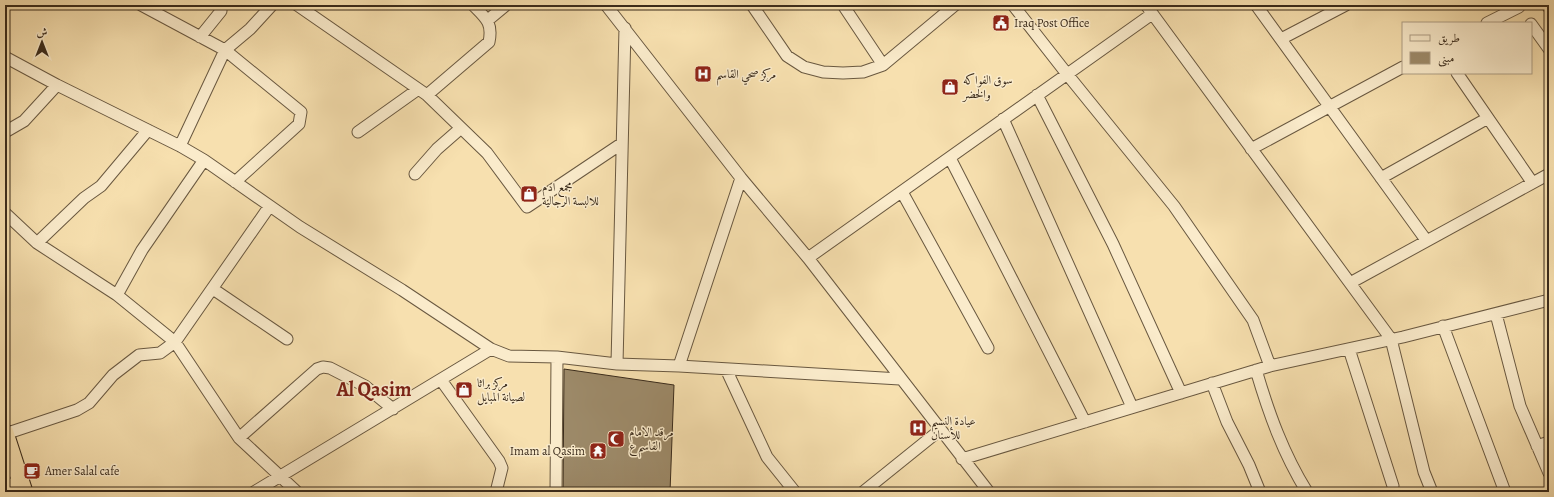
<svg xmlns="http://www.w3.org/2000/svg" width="1554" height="497" font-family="Alegreya,Amiri,serif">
  <rect width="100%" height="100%" fill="#f7e0af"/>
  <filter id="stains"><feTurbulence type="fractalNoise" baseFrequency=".005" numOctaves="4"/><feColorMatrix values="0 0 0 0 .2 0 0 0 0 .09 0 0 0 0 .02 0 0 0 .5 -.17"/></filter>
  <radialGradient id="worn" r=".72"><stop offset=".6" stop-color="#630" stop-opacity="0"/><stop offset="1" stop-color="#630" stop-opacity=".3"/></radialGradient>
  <!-- building -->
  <path fill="#9c8968" stroke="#3a2b1b" d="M564,369L674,385L670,492H563Z"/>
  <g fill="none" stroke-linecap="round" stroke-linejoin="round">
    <!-- minor casing -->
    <g stroke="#695840" stroke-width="13">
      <path id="minor" d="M141,5L225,50L301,112L299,124L235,182
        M297,5L427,95L487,153L527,207L621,144
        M606,5L741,178L808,258L989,492
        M752,5L787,56L804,67L823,72L843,73L863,72L883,65L955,5
        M843,5L883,65
        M1013,5L1067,74L1174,206L1253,320L1270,366
        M1146,5L1391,339L1424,472L1432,492
        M1256,5L1426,240
        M1547,5L1549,8
        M488,20L506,5
        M1487,23L1519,7
        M1531,24L1549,49
        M200,37L221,11V5
        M1281,39L1346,5
        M5,57L57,85L180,146L204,160L300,227L402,290L491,349L509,356L557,357L617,364L679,366L900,379
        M1457,73L1532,182
        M427,95L489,42C493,23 486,18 473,5
        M1037,95L1113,244L1181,393
        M1003,119L1132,407
        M5,132L24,121L57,85
        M358,132L417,90
        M180,146L225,50L250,29L272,5
        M1251,149L1403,67
        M950,158L1085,422
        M415,174L437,149L461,128
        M1381,178L1488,118
        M902,192L988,348
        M5,213L37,243L117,295L175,342L239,438L297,492
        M37,243L84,198L101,186L148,130
        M808,258L1152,14
        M1350,283L1549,174
        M213,289L287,339
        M117,295L142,250L204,160
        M1496,314L1520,406L1549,473
        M1443,326L1505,492
        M1349,349L1393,486
        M617,364L625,28
        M679,366L741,178
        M726,369L767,457L795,492
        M1256,370C1269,414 1283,453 1307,492
        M441,380L499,461L502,468L496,492
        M1212,383L1227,422L1249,465L1260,492
        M5,434L77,410L89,403L113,375L139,355L160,353L175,342L269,207
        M239,438L317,369L323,367L330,368L365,386L393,409
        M1537,446L1549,442
        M962,459L1270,366L1403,337L1549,300
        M254,492L491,349
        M556,492L557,357
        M863,492L940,430"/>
    </g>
    <!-- highway casing -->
    <g stroke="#3a2b1b" stroke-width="19">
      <path id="highway" d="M5,433L24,492
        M5,485L7,492"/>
    </g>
    <!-- minor -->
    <use href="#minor" stroke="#faebcb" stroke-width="11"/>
    <!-- highway -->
    <use href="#highway" stroke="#f7e0af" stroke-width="17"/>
  </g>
  <!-- icons -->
  <defs>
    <g id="civic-square" transform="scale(0.9)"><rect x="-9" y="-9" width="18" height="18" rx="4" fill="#8f2418" stroke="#faebcb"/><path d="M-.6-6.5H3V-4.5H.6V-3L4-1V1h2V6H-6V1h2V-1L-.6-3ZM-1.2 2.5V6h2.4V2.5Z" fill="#fff"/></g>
    <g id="hospital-square" transform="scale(0.9)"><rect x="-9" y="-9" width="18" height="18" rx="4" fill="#8f2418" stroke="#faebcb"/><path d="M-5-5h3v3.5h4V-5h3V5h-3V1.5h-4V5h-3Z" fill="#fff"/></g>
    <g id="shop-square" transform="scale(0.9)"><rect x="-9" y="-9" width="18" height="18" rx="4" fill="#8f2418" stroke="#faebcb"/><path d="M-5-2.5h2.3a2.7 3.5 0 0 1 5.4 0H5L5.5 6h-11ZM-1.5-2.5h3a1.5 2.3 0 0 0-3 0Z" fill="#fff"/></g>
    <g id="mosque-square" transform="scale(0.9)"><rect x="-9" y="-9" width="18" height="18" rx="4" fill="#8f2418" stroke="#faebcb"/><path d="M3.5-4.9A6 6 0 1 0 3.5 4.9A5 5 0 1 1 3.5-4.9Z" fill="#fff"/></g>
    <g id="temple-square" transform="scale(0.9)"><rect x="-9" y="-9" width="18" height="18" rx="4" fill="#8f2418" stroke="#faebcb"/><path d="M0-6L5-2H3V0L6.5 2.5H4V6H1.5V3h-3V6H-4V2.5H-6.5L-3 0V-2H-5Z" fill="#fff"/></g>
    <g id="cafe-square" transform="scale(0.9)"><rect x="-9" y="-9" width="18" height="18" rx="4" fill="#8f2418" stroke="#faebcb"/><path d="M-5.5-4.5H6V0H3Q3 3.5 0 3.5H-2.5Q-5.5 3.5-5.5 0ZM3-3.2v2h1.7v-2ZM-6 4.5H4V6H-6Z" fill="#fff"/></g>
  </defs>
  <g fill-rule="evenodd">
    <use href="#civic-square" x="1001" y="23"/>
    <use href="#hospital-square" x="703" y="74"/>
    <use href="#shop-square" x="950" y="87"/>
    <use href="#shop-square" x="529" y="194"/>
    <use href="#shop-square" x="464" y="390"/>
    <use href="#hospital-square" x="918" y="428"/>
    <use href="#mosque-square" x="616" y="439"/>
    <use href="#temple-square" x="598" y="451"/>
    <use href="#cafe-square" x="32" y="471"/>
  </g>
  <g text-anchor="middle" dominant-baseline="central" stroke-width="3" stroke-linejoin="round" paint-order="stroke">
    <!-- poi labels -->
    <g font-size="12" fill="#3a2b1b" stroke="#faebcb" text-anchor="start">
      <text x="1014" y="23">Iraq Post Office</text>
      <text x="716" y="74">مركز صحي القاسم</text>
      <text x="963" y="80">سوق الفواكه<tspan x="963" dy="14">والخضر</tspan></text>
      <text x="542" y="187">مجمع ادم<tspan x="542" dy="14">للالبسة الرجالية</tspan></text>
      <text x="477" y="383">مركز براثا<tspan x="477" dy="14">لصيانة المبايل</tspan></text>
      <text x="931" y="421">عيادة النسيم<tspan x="931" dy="14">للأسنان</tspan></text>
      <text x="629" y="432">مرقد الامام<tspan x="629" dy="14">القاسم ع</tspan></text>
      <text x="585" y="451" text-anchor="end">Imam al Qasim</text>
      <text x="45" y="471">Amer Salal cafe</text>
    </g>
    <!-- town labels -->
    <g font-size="20" font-weight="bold" fill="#7a1f14" stroke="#faebcb">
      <text x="374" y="389">Al Qasim</text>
    </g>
  </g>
  <!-- margin -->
  <rect width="1554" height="497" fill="none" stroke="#f7e0af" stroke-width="20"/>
  <rect x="6" y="6" width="1542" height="485" fill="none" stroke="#3a2b1b" stroke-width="2"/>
  <rect x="10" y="10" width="1534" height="477" fill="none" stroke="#3a2b1b"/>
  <!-- legend -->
  <rect x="1402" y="22" width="130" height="52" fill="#faebcb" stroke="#ad9e85"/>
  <rect x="1410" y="35" width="20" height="6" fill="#faebcb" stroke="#ad9e85"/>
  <text x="1438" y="42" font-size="12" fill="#3a2b1b">طريق</text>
  <rect x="1410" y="52" width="20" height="12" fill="#9c8968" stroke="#ad9e85"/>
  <text x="1438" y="62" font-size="12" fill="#3a2b1b">مبنى</text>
  <!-- north arrow -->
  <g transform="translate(42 42)" stroke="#faebcb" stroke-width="3" paint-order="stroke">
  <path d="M0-3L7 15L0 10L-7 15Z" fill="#3a2b1b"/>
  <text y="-6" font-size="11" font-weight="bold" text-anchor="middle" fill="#3a2b1b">ش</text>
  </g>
  <rect width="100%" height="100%" filter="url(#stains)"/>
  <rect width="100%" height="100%" fill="url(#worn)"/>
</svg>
